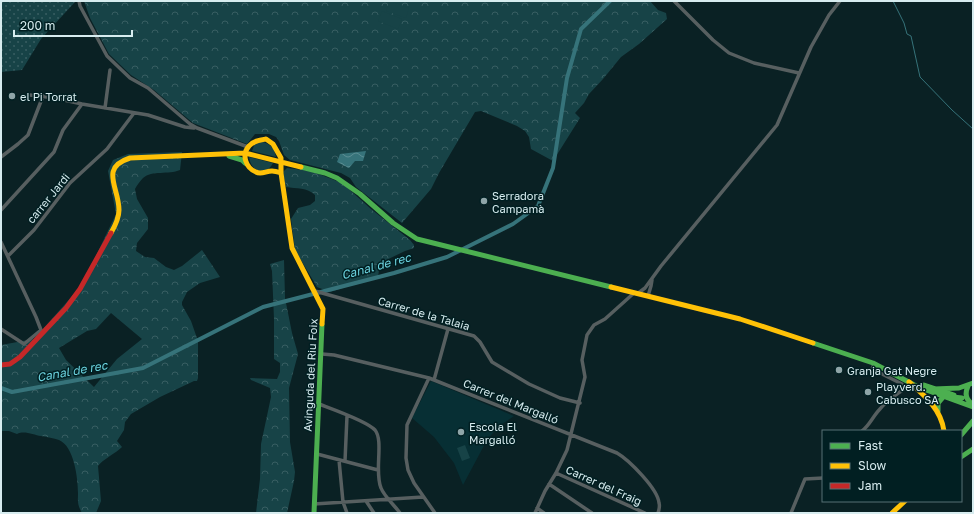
<svg xmlns="http://www.w3.org/2000/svg" width="974" height="514" font-family="'Golos Text',sans-serif">
  <defs>
    <pattern id="grass-dots" width="8" height="8" patternUnits="userSpaceOnUse"><rect width="8" height="8" fill="#174347"/><path d="M2 2h.1M6 6h.1" fill="none" stroke="#385e62" stroke-width="1.8" stroke-linecap="round"/></pattern>
    <pattern id="forest-crowns" width="20" height="18" patternUnits="userSpaceOnUse"><rect width="20" height="18" fill="#174347"/><path d="M2 6a3 3 0 1 1 6 0M12 15a3 3 0 1 1 6 0" fill="none" stroke="#385e62"/></pattern>
    <pattern id="water-waves" width="16" height="10" patternUnits="userSpaceOnUse"><rect width="16" height="10" fill="#36737a"/><path d="M0 5q4-4 8 0t8 0" fill="none" stroke="#5c8e94"/></pattern>
  </defs>
  <rect width="100%" height="100%" fill="#0a2124"/>
  <!-- built -->
  <path fill="#072f34" d="M431,381L514,416L498,427L487,440L463,485L454,463L434,437L412,418Z"/>
  <!-- grass -->
  <path fill="url(#grass-dots)" d="M1,1H84L75,2L41,39L22,70L1,72Z"/>
  <!-- forest -->
  <path fill="url(#forest-crowns)" fill-rule="evenodd" d="M84,1H650L658,10L666,13L667,19L639,44L621,57L603,79L589,94L584,103L575,113L580,118L553,161L531,149L529,137L525,131L517,126L481,111L475,112L439,173L431,189L402,223L356,187L350,178L341,173L290,160L284,155L279,141L276,137L269,134H255L247,144L193,123L154,90L131,75L109,54L90,18Z
    M182,152L180,170C168,175 152,170 143,178C140,181 137,185 135,189L137,199L148,218V229L137,243L136,251L145,257L154,258L166,267L174,270L182,266L202,250L220,277L200,283L187,292L182,302V305L191,321L198,341V378L197,381H194L160,397L131,414L125,422L124,430L117,441L122,447C116,453 102,460 98,466L101,501L96,513H82C77,504 78,502 78,493C78,478 74,446 59,440C54,438 47,437 41,436C34,435 24,430 17,434L9,431H1V345L34,339L82,285L116,214L108,171L113,160L128,154ZM111,313L142,339L117,359L94,387L66,360L59,348L87,331L96,329Z
    M287,168L311,171L342,183L371,209L410,240L414,245V248L405,251L380,263L378,277L330,292L317,287L295,250L291,219L298,208L310,205L315,201V195C307,187 297,189 286,187L283,172Z
    M284,260L285,298L292,333L298,354L289,388L290,442L295,472L294,481L287,513H256L260,479L261,444L271,397L270,388L251,380L250,378L277,379L280,372V363L274,359V319L272,271L270,264Z"/>
  <!-- garden -->
  <path fill="#174347" d="M390,1L409,8L406,18L386,11Z
    M382,11L402,19L398,29L378,21Z
    M260,141C270,144 274,146 276,157L252,151L255,143Z
    M249,157L273,163C266,177 251,172 249,157Z
    M465,445L470,458L462,461L457,448Z"/>
  <!-- water -->
  <path fill="url(#water-waves)" d="M366,151L363,161H355L349,168L337,162L340,154Z"/>
  <g fill="none" stroke-linecap="round" stroke-linejoin="round">
    <!-- stream -->
    <path stroke="#36737a" stroke-width="1" d="M893,1L904,23L907,34L911,36L920,77L952,110L973,129"/>
    <!-- canal -->
    <path stroke="#36737a" stroke-width="4" d="M1,388L12,392L143,368L263,307L394,273L447,257L513,224L538,206L553,168L567,78L581,29L610,1"/>
    <!-- street -->
    <path stroke="#575f60" stroke-width="3.5" d="M79,1L80,6L107,56L130,78L148,88L190,124L197,128L248,147
      M674,1L713,40L729,53L754,63L799,73
      M30,95L55,98L82,104L148,115L185,127L194,128
      M105,108L110,70
      M1,157L18,144L28,135L43,96
      M1,210L54,152L63,130L82,104
      M1,242L36,317L41,330L24,344L1,329
      M8,256L34,230L70,183L107,149L134,113
      M315,291L474,336L480,342L492,362L529,384L560,398L580,403
      M637,294L645,288L661,266L777,125L811,47L829,15L840,1
      M648,296L651,286L652,280
      M322,354L334,355L429,378L617,453C629,460 658,489 659,503C660,506 659,510 658,513
      M429,378L407,425L406,458L408,470L414,483L435,513
      M434,380L448,329
      M319,404C332,409 367,421 375,430C384,441 374,472 381,488C384,496 395,506 400,513
      M862,431C870,425 873,416 880,409C886,401 896,395 904,389L902,384L872,369L874,364
      M317,454L378,470
      M339,460L343,502L347,513
      M345,461L347,416
      M556,473L645,513
      M549,484L592,513
      M366,501L374,513
      M314,504L423,497
      M537,508L544,513
      M535,513L545,491L556,473L567,450L585,377L582,360L587,335L594,325L605,319L634,293
      M791,513L805,479L823,478"/>
    <!-- fast -->
    <path stroke="#4caf50" stroke-width="5" d="M229,156L242,160L245,163
      M301,167L325,173L337,178L360,194L393,223L417,239L611,287
      M813,343L873,363L918,387L973,407
      M924,385L954,395
      M968,386C965,393 965,400 973,404
      M934,389L959,388L973,383
      M938,411V403L944,396L962,398
      M961,435L973,421
      M961,457L973,449
      M314,513L322,324"/>
    <!-- slow -->
    <path stroke="#ffc107" stroke-width="5" d="M281,173C278,172 275,171 272,171C266,171 261,175 256,172C246,168 241,155 249,146C253,141 260,140 266,139L273,144L281,158V173L292,248L323,309L322,324
      M111,233C115,226 119,218 119,210C119,187 99,168 130,158L245,153L301,167
      M611,287L740,319L813,343
      M909,382C925,396 941,409 944,431
      M892,513L905,501"/>
    <!-- jam -->
    <path stroke="#c62828" stroke-width="5" d="M1,365L10,364L20,357L66,308L80,289L111,233"/>
  </g>
  <!-- markers -->
  <g fill="#8fa5a8" stroke="#011f22" stroke-width="1.5">
    <circle cx="12" cy="96" r="4"/>
    <circle cx="484" cy="201" r="4"/>
    <circle cx="839" cy="370" r="4"/>
    <circle cx="868" cy="392" r="4"/>
    <circle cx="461" cy="432" r="4"/>
  </g>
  <g text-anchor="middle" dominant-baseline="central" stroke-width="3" stroke-linejoin="round" paint-order="stroke">
    <!-- poi labels -->
    <g font-size="11" fill="#d7ecef" stroke="#011f22" text-anchor="start">
      <text x="20" y="96">el Pi Torrat</text>
      <text x="492" y="195">Serradora<tspan x="492" dy="13">Campamà</tspan></text>
      <text x="847" y="370">Granja Gat Negre</text>
      <text x="876" y="386">Playverd.<tspan x="876" dy="13">Cabusco SA</tspan></text>
      <text x="469" y="426">Escola El<tspan x="469" dy="13">Margalló</tspan></text>
    </g>
    <!-- street labels -->
    <g font-size="11" fill="#d7ecef" stroke="#011f22">
      <text transform="translate(48 198) rotate(-51)">carrer Jardi</text>
      <text transform="translate(424 313) rotate(16)">Carrer de la Talaia</text>
      <text transform="translate(310 375) rotate(-87)">Avinguda del Riu Foix</text>
      <text transform="translate(511 401) rotate(22)">Carrer del Margalló</text>
      <text transform="translate(604 485) rotate(24)">Carrer del Fraig</text>
    </g>
    <!-- water labels -->
    <g font-size="12" font-style="italic" fill="#6bd2de" stroke="#011f22">
      <text transform="translate(376 266) rotate(-15)">Canal de rec</text>
      <text transform="translate(72 371) rotate(-10)">Canal de rec</text>
    </g>
  </g>
  <!-- border -->
  <rect width="974" height="514" fill="none" stroke="#d7ecef" stroke-width="4"/>
  <!-- legend -->
  <rect x="822" y="430" width="140" height="72" fill="#011f22" stroke="#577174"/>
  <rect x="830" y="443" width="20" height="6" fill="#4caf50" stroke="#577174"/>
  <text x="858" y="450" font-size="12" fill="#d7ecef">Fast</text>
  <rect x="830" y="463" width="20" height="6" fill="#ffc107" stroke="#577174"/>
  <text x="858" y="470" font-size="12" fill="#d7ecef">Slow</text>
  <rect x="830" y="483" width="20" height="6" fill="#c62828" stroke="#577174"/>
  <text x="858" y="490" font-size="12" fill="#d7ecef">Jam</text>
  <!-- scale -->
  <path d="M14 30v6h118v-6" fill="none" stroke="#d7ecef" stroke-width="2"/>
  <text x="20" y="30" font-size="12" fill="#d7ecef" stroke="#011f22" stroke-width="3" paint-order="stroke">200 m</text>
</svg>
